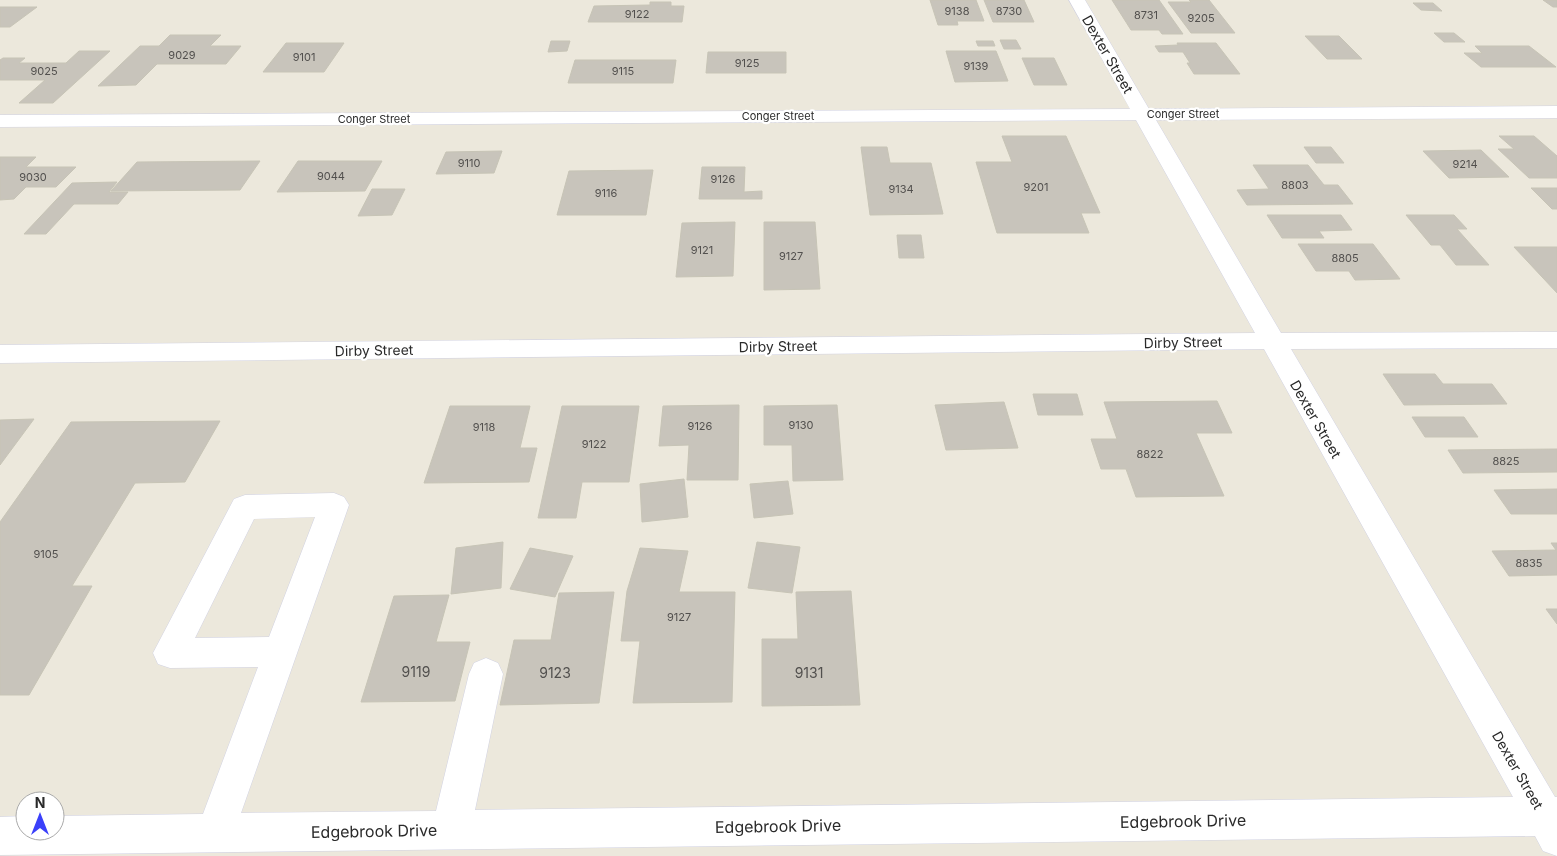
<svg xmlns="http://www.w3.org/2000/svg" width="1557" height="856" font-family="Inter,sans-serif">
  <rect width="100%" height="100%" fill="#ece8dc"/>
  <!-- building -->
  <path fill="#c8c4bb" stroke="#c7c4b6" d="M930,0H976L984,21H957L958,25H938Z
    M984,0H1024L1034,22H993Z
    M1112,0H1159L1183,34H1162L1159,30H1131Z
    M1189,0H1209L1235,33H1191L1168,2H1191Z
    M1543,0H1557V7H1553Z
    M650,2H671V6H684L682,22H588L594,6L650,5Z
    M1413,3H1433L1442,11L1421,10Z
    M0,7H37L10,27H0Z
    M1434,33H1454L1465,42H1444Z
    M170,35H221L210,46H241L226,64H157L136,85L98,86L140,46H159Z
    M1305,36H1339L1362,59H1327Z
    M1000,40H1016L1021,49H1004Z
    M551,41H570L567,51L548,52Z
    M976,41H993L995,46H978Z
    M286,43H344L324,72H263Z
    M1177,43H1216L1240,74H1194L1187,63H1190L1183,52H1159L1155,46L1178,45Z
    M1475,46H1529L1556,67H1481L1464,53H1482Z
    M79,51H110L53,103H19L45,80H0V60L3,58H25L19,63H66Z
    M946,51H996L1008,81L955,82Z
    M708,52H786V73H706Z
    M1022,58H1054L1067,85H1034Z
    M575,60H676L673,83H568Z
    M1002,136H1066L1100,213H1081L1089,233H997L976,162H1012Z
    M1499,136H1534L1557,156V178H1529L1498,149H1514Z
    M861,147H887L890,163H931L943,214L870,215Z
    M1304,147H1331L1344,163H1316Z
    M1481,150L1509,177L1449,178L1423,151Z
    M502,151L494,173L436,174L446,152Z
    M0,157H36L26,167H76L56,187H26L14,199L0,200Z
    M260,161L240,190L111,191L137,162Z
    M298,161H382L365,191L277,192Z
    M1253,165H1308L1324,185H1338L1353,204L1247,205L1237,190L1269,189Z
    M702,167H745L744,192L762,191V199H699Z
    M653,170L646,215H557L569,171Z
    M117,182L109,192H128L118,204H74L46,234H24L72,183Z
    M1531,188H1557V209H1552Z
    M372,189H405L392,215L358,216Z
    M1267,215H1341L1352,230L1319,231L1324,238H1282Z
    M1406,215H1454L1467,229H1457L1489,265H1456L1440,245H1431Z
    M735,222L733,276L676,277L682,223Z
    M764,222H815L820,289L764,290Z
    M897,235H921L924,258H899Z
    M1298,244H1373L1400,279L1355,280L1349,271H1316Z
    M1514,247H1557V293Z
    M1383,374H1435L1443,384H1492L1507,404L1404,405Z
    M1033,394H1077L1083,415H1038Z
    M1217,401L1232,433H1196L1224,496L1136,497L1126,469H1101L1091,439H1117L1104,402Z
    M1004,402L1018,448L946,450L935,405Z
    M739,405L738,480H687L689,445L659,446L663,406Z
    M837,405L843,480L793,481L792,445H764V406Z
    M450,406H530L520,448H537L529,482L424,483Z
    M562,406H639L629,482H582L576,518H538Z
    M1412,417H1464L1478,437H1425Z
    M34,419L0,465V420Z
    M220,421L185,482L135,483L72,586H92L29,695H0V522L71,422Z
    M1557,449V472L1463,473L1448,450Z
    M684,479L688,517L642,522L640,484Z
    M788,481L793,514L754,518L750,484Z
    M1557,489V514H1511L1494,490Z
    M503,542L501,588L451,594L456,548Z
    M757,542L800,547L792,593L748,588Z
    M1551,543H1557V575L1509,576L1492,551L1556,550Z
    M530,548L573,556L555,597L510,589Z
    M640,548L688,551L679,592H735L732,702L633,703L640,641H621L627,591Z
    M851,591L860,705L762,706V639H798L796,592Z
    M614,592L599,703L500,705L514,640H551L559,593Z
    M449,595L436,642H470L455,701L361,702L394,596Z
    M1546,609H1557V624Z"/>
  <g fill="none" stroke-linecap="round" stroke-linejoin="round">
    <!-- minor casing -->
    <g stroke="#d1d2e3" stroke-width="1">
      <path id="minor" d="M1069,0H1085L1149,109L1557,106V118L1156,120L1281,333L1557,332V348L1291,349L1555,797H1557V856L1543,851L1535,836L0,855V817L25,816V831H55V816L203,814L258,667L170,668L158,664L153,653L234,499L245,495L334,493L344,497L349,505L241,813L436,811L469,674L474,663L486,658L498,663L503,674L475,810L1513,797L1264,349L0,363V345L1255,333L1136,120L0,127V115L1130,109ZM315,517L269,637L195,638L254,519Z"/>
    </g>
    <!-- minor -->
    <use href="#minor" fill="#fff" fill-rule="evenodd"/>
  </g>
  <g text-anchor="middle" dominant-baseline="central" stroke-width="4.5" stroke-linejoin="round" paint-order="stroke">
    <!-- number labels -->
    <g font-size="11" fill="#52504e">
      <text x="957" y="11">9138</text>
      <text x="1009" y="11">8730</text>
      <text x="637" y="14">9122</text>
      <text x="1146" y="15">8731</text>
      <text x="1201" y="18">9205</text>
      <text x="182" y="55">9029</text>
      <text x="304" y="57">9101</text>
      <text x="747" y="63">9125</text>
      <text x="976" y="66">9139</text>
      <text x="44" y="71">9025</text>
      <text x="623" y="71">9115</text>
      <text x="469" y="163">9110</text>
      <text x="1465" y="164">9214</text>
      <text x="331" y="176">9044</text>
      <text x="33" y="177">9030</text>
      <text x="723" y="179">9126</text>
      <text x="1295" y="185">8803</text>
      <text x="1036" y="187">9201</text>
      <text x="901" y="189">9134</text>
      <text x="606" y="193">9116</text>
      <text x="702" y="250">9121</text>
      <text x="791" y="256">9127</text>
      <text x="1345" y="258">8805</text>
      <text x="801" y="425">9130</text>
      <text x="700" y="426">9126</text>
      <text x="484" y="427">9118</text>
      <text x="594" y="444">9122</text>
      <text x="1150" y="454">8822</text>
      <text x="1506" y="461">8825</text>
      <text x="46" y="554">9105</text>
      <text x="1529" y="563">8835</text>
      <text x="679" y="617">9127</text>
    </g>
    <!-- far-street labels -->
    <g font-size="11" fill="#2a2a2a" stroke="#fff">
      <text x="1183" y="114">Conger Street</text>
      <text x="778" y="116">Conger Street</text>
      <text x="374" y="119">Conger Street</text>
    </g>
    <!-- street labels -->
    <g font-size="14" fill="#2a2a2a" stroke="#fff">
      <text transform="translate(1108 54) rotate(60)">Dexter Street</text>
      <text transform="translate(1183 342) rotate(-1)">Dirby Street</text>
      <text transform="translate(778 346) rotate(-1)">Dirby Street</text>
      <text transform="translate(374 350) rotate(-1)">Dirby Street</text>
      <text transform="translate(1316 419) rotate(60)">Dexter Street</text>
      <text transform="translate(1518 770) rotate(60)">Dexter Street</text>
    </g>
    <!-- near-number labels -->
    <g font-size="14" fill="#52504e">
      <text x="416" y="671">9119</text>
      <text x="555" y="672">9123</text>
      <text x="809" y="672">9131</text>
    </g>
    <!-- near-street labels -->
    <g font-size="16" fill="#2a2a2a" stroke="#fff">
      <text transform="translate(1183 821) rotate(-1)">Edgebrook Drive</text>
      <text transform="translate(778 826) rotate(-1)">Edgebrook Drive</text>
      <text transform="translate(374 831) rotate(-1)">Edgebrook Drive</text>
    </g>
  </g>
  <!-- north arrow -->
  <g transform="translate(40 816)"><circle r="24" fill="#ffffff" stroke="#aaaaaa"/>
  <path d="M0-4L9 19L0 12L-9 19Z" fill="#3b40fa"/>
  <text y="-8" font-size="14" font-weight="bold" text-anchor="middle" fill="#2a2a2a">N</text>
  </g>
</svg>
